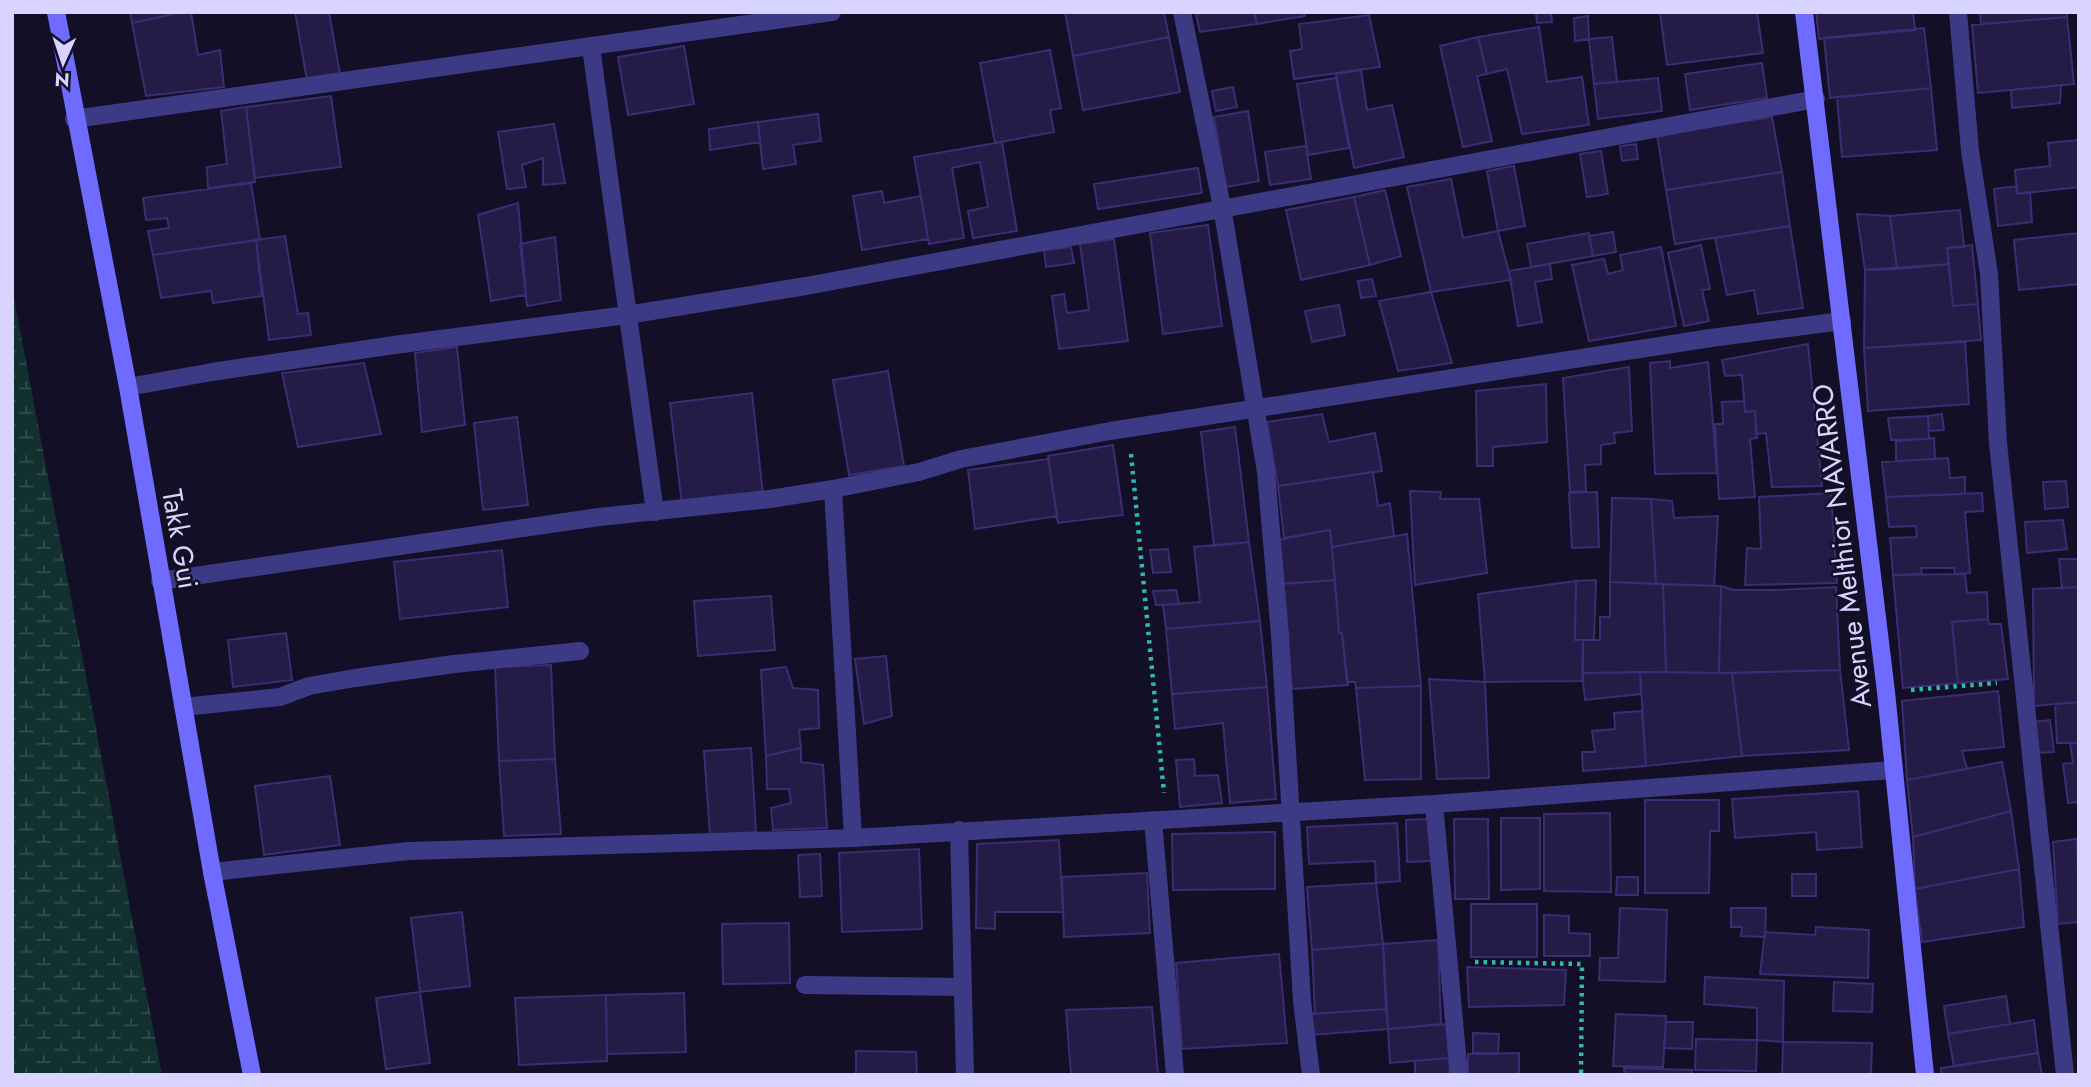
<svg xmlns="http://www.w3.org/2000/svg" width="2091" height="1087" font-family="Jost,sans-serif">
  <defs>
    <pattern id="wetland-marsh" width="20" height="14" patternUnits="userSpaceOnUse" patternTransform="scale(1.75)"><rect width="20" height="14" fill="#12302f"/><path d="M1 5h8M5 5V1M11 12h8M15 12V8" fill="none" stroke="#344d4e"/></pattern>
  </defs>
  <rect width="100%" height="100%" fill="#130f26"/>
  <!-- wetland -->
  <path fill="url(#wetland-marsh)" d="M12,288L162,1075H12Z"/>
  <!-- building -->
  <path fill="#241b47" stroke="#3b2d73" stroke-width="2" d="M130,12H183L132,23Z
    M183,12H191L198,55L220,50L224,87L146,96L132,23Z
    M295,12H329L340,74L307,80Z
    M1065,12H1164L1169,37L1073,56Z
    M1211,12H1254L1257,24L1200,32L1196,14Z
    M1254,12H1304L1305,16L1257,24Z
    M1536,12H1551L1552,22L1537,23Z
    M1660,12H1757L1763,53L1667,65Z
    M1816,12H1913L1915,30L1819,39Z
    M1980,12H2067V17L1981,24Z
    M1369,15L1380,67L1294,79L1290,51L1302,49L1299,24Z
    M1588,16L1589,39L1575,41L1574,18Z
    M2067,17L2074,84L1978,93L1972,25Z
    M1539,27L1547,82L1582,77L1589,125L1522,134L1507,69L1487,74L1478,37Z
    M1924,28L1931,88L1830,98L1824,38Z
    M1169,37L1180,92L1083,110L1073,56Z
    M1478,37L1487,74L1477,76L1492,141L1463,147L1440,46Z
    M1612,37L1617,82L1594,84L1589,39Z
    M684,46L694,104L628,115L618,57Z
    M1050,50L1061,108L1050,110L1054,132L995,143L980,63Z
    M1762,63L1767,98L1690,110L1685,74Z
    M1361,70L1367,110L1392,105L1404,157L1354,168L1336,74Z
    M1336,78L1349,148L1308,155L1297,84Z
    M1658,78L1662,111L1598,119L1594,84Z
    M2061,85L2060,103L2012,108L2011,90Z
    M1233,87L1237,107L1216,111L1212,91Z
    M1931,88L1937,150L1842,157L1837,97Z
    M331,96L341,167L255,178L246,107Z
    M246,107L255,182L208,188L207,167L227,164L221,111Z
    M1248,111L1259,181L1226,187L1214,117Z
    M818,114L821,141L793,145L796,164L763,169L758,122Z
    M1772,117L1782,172L1666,190L1657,135Z
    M758,122L760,142L710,150L709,129Z
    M554,124L565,183L543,185V158L522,165L526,187L507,189L498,132Z
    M2078,140L2079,187L2017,194L2015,170L2050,166L2048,143Z
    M1002,142L1017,231L973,238L968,211L988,207L980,162L952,168L964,238L929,244L914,157Z
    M1636,144L1638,159L1622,161L1620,146Z
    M1306,146L1311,179L1270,185L1265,152Z
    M1601,151L1608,194L1587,197L1580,154Z
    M1514,166L1525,226L1498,231L1487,171Z
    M1198,168L1202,193L1098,209L1094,184Z
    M1782,172L1790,226L1675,244L1666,190Z
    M1451,179L1463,238L1498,231L1511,280L1431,292L1407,187Z
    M251,183L260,240L153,255L148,231L169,228L167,218L146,220L143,198Z
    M2017,186V194L2030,192L2032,222L1998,226L1994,189Z
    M1385,190L1401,256L1370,265L1354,197Z
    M882,191L884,203L921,196L928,239L862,250L853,196Z
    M1354,197L1370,265L1301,280L1286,210Z
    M518,203L526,295L491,301L478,215Z
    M1960,210L1964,247L1947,248L1949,264L1897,269L1890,216Z
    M1857,214L1890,216L1897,269L1865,270Z
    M1208,225L1222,326L1163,334L1150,233Z
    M1790,226L1803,308L1758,314L1754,290L1727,295L1715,238Z
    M1613,232L1616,252L1593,256L1589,236Z
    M1589,233L1593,256L1531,267L1527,244Z
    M2079,233V284L2019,290L2014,240Z
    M285,236L298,314L308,313L311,335L269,340L256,240Z
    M555,237L561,300L527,306L520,244Z
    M1114,239L1128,341L1059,349L1052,296L1064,294L1067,313L1089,310L1080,244Z
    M256,240L262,296L213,303L211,291L161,298L153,255Z
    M1701,245L1710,289L1702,290L1709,321L1684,326L1668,253Z
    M1972,245L1978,304L1953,306L1947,248Z
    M1071,247L1074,263L1046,267L1044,250Z
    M1661,247L1676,326L1589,341L1572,265L1604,259L1608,274L1623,270L1620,255Z
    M1550,264L1552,279L1535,282L1542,322L1518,326L1509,271Z
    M1949,264L1953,306L1978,304L1981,340L1864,348L1865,270Z
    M1372,279L1376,296L1361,298L1358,281Z
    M1431,292L1452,363L1398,371L1379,301Z
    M1339,305L1345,335L1312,342L1305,311Z
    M1965,342L1969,404L1868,411L1864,348Z
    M1808,344L1822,486L1772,487L1766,433L1756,434L1755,411L1745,412L1742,375L1725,376L1722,360Z
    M457,347L465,425L422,432L415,353Z
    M1670,361V368L1708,362L1717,473L1655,474L1650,363Z
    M364,363L381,434L298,447L282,373Z
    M1629,367L1632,431L1614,433L1615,443L1601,445V464L1585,465L1586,491L1570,492L1563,378Z
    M888,371L904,466L849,475L833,380Z
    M1546,384L1547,442L1493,447V466H1477L1476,391Z
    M752,393L763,495L682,505L670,403Z
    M1744,401L1745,412L1755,411L1757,438L1750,439L1755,497L1719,499L1715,424H1723L1722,402Z
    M1322,414L1329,442L1375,433L1382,471L1278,486L1267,422Z
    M1942,414L1944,430L1929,431L1928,416Z
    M1928,416L1929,439L1891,440L1888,418Z
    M517,417L528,505L483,510L474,423Z
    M1235,427L1249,542L1214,546L1201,432Z
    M1934,438L1935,459L1896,461V441Z
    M1113,445L1123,515L1058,523L1048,456Z
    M1948,458L1950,478L1965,477V494L1886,497L1882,462Z
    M1048,459L1057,516L975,529L968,470Z
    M1373,472L1378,506L1390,503L1394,536L1332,547L1330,530L1284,538L1278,486Z
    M2066,481L2068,507L2045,509L2043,482Z
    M1410,491L1441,492L1440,499H1479L1487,573L1415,585Z
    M1597,492L1599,547L1572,548L1569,493Z
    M1831,493L1837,583L1745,585L1747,548L1761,549L1759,497Z
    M1982,493L1983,511L1965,512L1970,573L1955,574L1954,568H1921L1922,574L1893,575L1890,538L1917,537L1916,526L1889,527L1886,497Z
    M1612,498L1651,499L1656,584L1610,582Z
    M1651,499L1672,501L1674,518L1718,516L1714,586L1656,584Z
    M2063,520L2067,549L2027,553L2025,522Z
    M1330,530L1335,580L1284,584L1277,540Z
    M1407,534L1421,686L1356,688L1355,682H1347L1342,633H1339L1332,547Z
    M1249,542L1260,621L1166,629L1163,605L1200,602L1194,547Z
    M1168,549L1171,572L1153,573L1150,550Z
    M502,550L508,607L400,619L394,562Z
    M2059,559H2079V587L2062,588Z
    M1965,574L1967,593L1987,592L1988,619L1952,622L1958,683L1903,688L1893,575Z
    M1335,580L1339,633H1342L1348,685L1292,689L1279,584Z
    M1596,580L1594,640H1575L1576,581Z
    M1576,581L1575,640H1583V681L1485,682L1478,594Z
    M1610,582L1663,584L1666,672L1582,673L1583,640H1600V617H1610Z
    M1663,584L1721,586L1719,673L1666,672Z
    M1721,586L1734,590H1778L1836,587L1840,670L1719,673Z
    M2079,587V702L2034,706L2033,589Z
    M1176,590L1179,604L1156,605L1153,591Z
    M771,596L775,650L698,656L694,601Z
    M1988,619L1989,624H2001L2008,679L1958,683L1952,622Z
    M1260,621L1267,687L1172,694L1166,629Z
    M286,633L292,680L233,687L228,640Z
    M886,656L892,716L864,724L855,659Z
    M551,665L555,759L499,761L495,667Z
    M786,667L793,688L818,690L819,728L799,730L801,748L766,756L761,670Z
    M1840,670L1849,750L1742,756L1732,673Z
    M1640,672L1732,673L1742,756L1646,766Z
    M1640,672L1641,694L1585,700L1582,673Z
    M1429,679L1485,682L1489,778L1437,779Z
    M1421,686V779L1365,780L1356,688Z
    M1267,687L1276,799L1230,803L1223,723L1175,729L1172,694Z
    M1998,691L2004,747L1962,751L1967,769L1907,780L1902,701Z
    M2079,702V743H2057L2055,704Z
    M1642,711L1646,766L1583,771L1582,752H1595L1592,731L1615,729L1614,713Z
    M2050,720L2054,752L2036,753L2033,722Z
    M2070,743H2079V813L2078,802L2068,803L2063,764L2073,763Z
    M751,748L756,832L710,835L704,751Z
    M801,748V762L823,765L827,828L773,830L771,808L791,803L789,789H767L766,756Z
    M555,759L561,834L504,836L499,761Z
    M1194,759L1195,776L1218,775L1222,803L1180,807L1176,760Z
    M2002,762L2011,811L1913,837L1907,780Z
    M330,776L340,845L264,855L255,786Z
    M1858,791L1862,847L1817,850L1816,832L1735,838L1732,799Z
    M1645,800H1719V831H1710L1709,893H1645Z
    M2011,811L2019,869L1915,889L1913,837Z
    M1610,813L1611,892L1544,891V814Z
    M1501,818H1540V889L1501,890Z
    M1430,819L1431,861L1407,862L1406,820Z
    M1454,819H1488L1489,899H1455Z
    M1397,823L1400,881L1376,883L1375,861L1309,864L1307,827Z
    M1275,832V889L1173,890L1172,834Z
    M2077,839L2079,922L2058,924L2053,842Z
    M1059,840L1063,912H995V929L976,928L977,844Z
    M919,849L922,929L842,932L839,853Z
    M820,854L822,896L800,897L798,855Z
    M2019,869L2024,927L1922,942L1915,889Z
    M1147,873L1150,933L1064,937L1062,877Z
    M1792,874H1816V896H1792Z
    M1617,877H1638V895H1616Z
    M1376,883L1383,944L1312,950L1307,887Z
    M1471,904H1537V957H1471Z
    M1620,908L1667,910L1665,982L1599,980L1600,958H1618Z
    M1731,908H1766L1765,937L1741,936L1742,927H1731Z
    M462,912L470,986L420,992L411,918Z
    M1544,915L1569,916V933L1590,934V956H1544Z
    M789,923L790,983L723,984L722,924Z
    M1816,927L1869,930L1868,978L1760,974L1765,932L1815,935Z
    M1438,940L1441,1024L1388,1029L1383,944Z
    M1383,944L1386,1009L1315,1014L1312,950Z
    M1279,954L1287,1043L1182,1049L1176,963Z
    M1467,967L1566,970L1564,1005L1469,1007Z
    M1705,977L1784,981L1783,1042L1757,1040V1008L1704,1004Z
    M1834,982L1873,984L1872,1012L1833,1011Z
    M420,992L430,1063L386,1069L376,998Z
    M684,993L686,1052L607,1054L606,995Z
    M606,995L607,1061L519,1065L515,998Z
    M2006,996L2010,1024L1948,1034L1944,1006Z
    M1152,1007L1158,1075H1071L1066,1010Z
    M1386,1009L1388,1029L1310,1035L1308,1014Z
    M1616,1014L1666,1016L1663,1067L1613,1066Z
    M2034,1020L2038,1053L1954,1066L1948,1034Z
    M1666,1022H1693L1692,1049L1664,1048Z
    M1447,1024L1449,1058L1390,1063L1388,1029Z
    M1473,1033L1499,1034L1498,1054L1473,1053Z
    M1696,1039L1757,1040L1756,1071L1695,1070Z
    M1783,1042L1872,1043L1871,1075H1782Z
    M856,1051L916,1052L917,1075H856Z
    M1519,1053V1075H1468V1054Z
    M2038,1053L2042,1075H1941V1068Z
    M1449,1058L1450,1075H1415V1061Z
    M1624,1068L1692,1070V1075H1625Z"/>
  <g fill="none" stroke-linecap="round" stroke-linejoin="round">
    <!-- path -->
    <path stroke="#2fb8b0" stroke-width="4.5" stroke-dasharray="3.5 5" stroke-linecap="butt" d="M1131,454L1164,793
      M1911,690L1997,683
      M1475,962L1582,964L1581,1075"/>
    <!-- street -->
    <path stroke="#3d3a85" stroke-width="18" d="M1182,12L1222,207L1266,472L1280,635L1302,1001L1311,1075
      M1958,12L1970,151L1989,274L1998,443L2065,1075
      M591,47L655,512
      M74,119L832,12
      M128,387L212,372L394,345L627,315L806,286L1816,99
      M833,489L853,838
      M160,581L599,517L770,499L833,489L919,472L961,459L1110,431L1711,338L1842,321
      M183,707L280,697L309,686L355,678L454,664L580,651
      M1434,804L1459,1075
      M1153,820L1175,1075
      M959,830L965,1075
      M212,872L409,851L853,838L1434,804L1893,770
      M805,985L963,987"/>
    <!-- secondary -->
    <path stroke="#6f6bff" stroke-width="18" d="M56,12L128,387L212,872L252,1075
      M1804,12L1886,692L1925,1075"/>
  </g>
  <g text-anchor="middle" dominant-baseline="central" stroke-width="5" stroke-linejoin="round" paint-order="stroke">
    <!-- street labels -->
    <g font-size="28" fill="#d9d4ff" stroke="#130f26">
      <text transform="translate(180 539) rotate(80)">Takk Gui</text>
      <text transform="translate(1842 546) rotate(-97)">Avenue Melthior NAVARRO</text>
    </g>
  </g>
  <!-- border -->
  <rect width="2091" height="1087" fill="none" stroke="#d9d4ff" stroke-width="28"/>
  <!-- north arrow -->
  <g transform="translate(63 63) rotate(183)" stroke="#130f26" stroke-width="5" paint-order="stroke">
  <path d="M0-5L12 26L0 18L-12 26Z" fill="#d9d4ff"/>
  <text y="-10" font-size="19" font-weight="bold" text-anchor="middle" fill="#d9d4ff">N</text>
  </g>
</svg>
